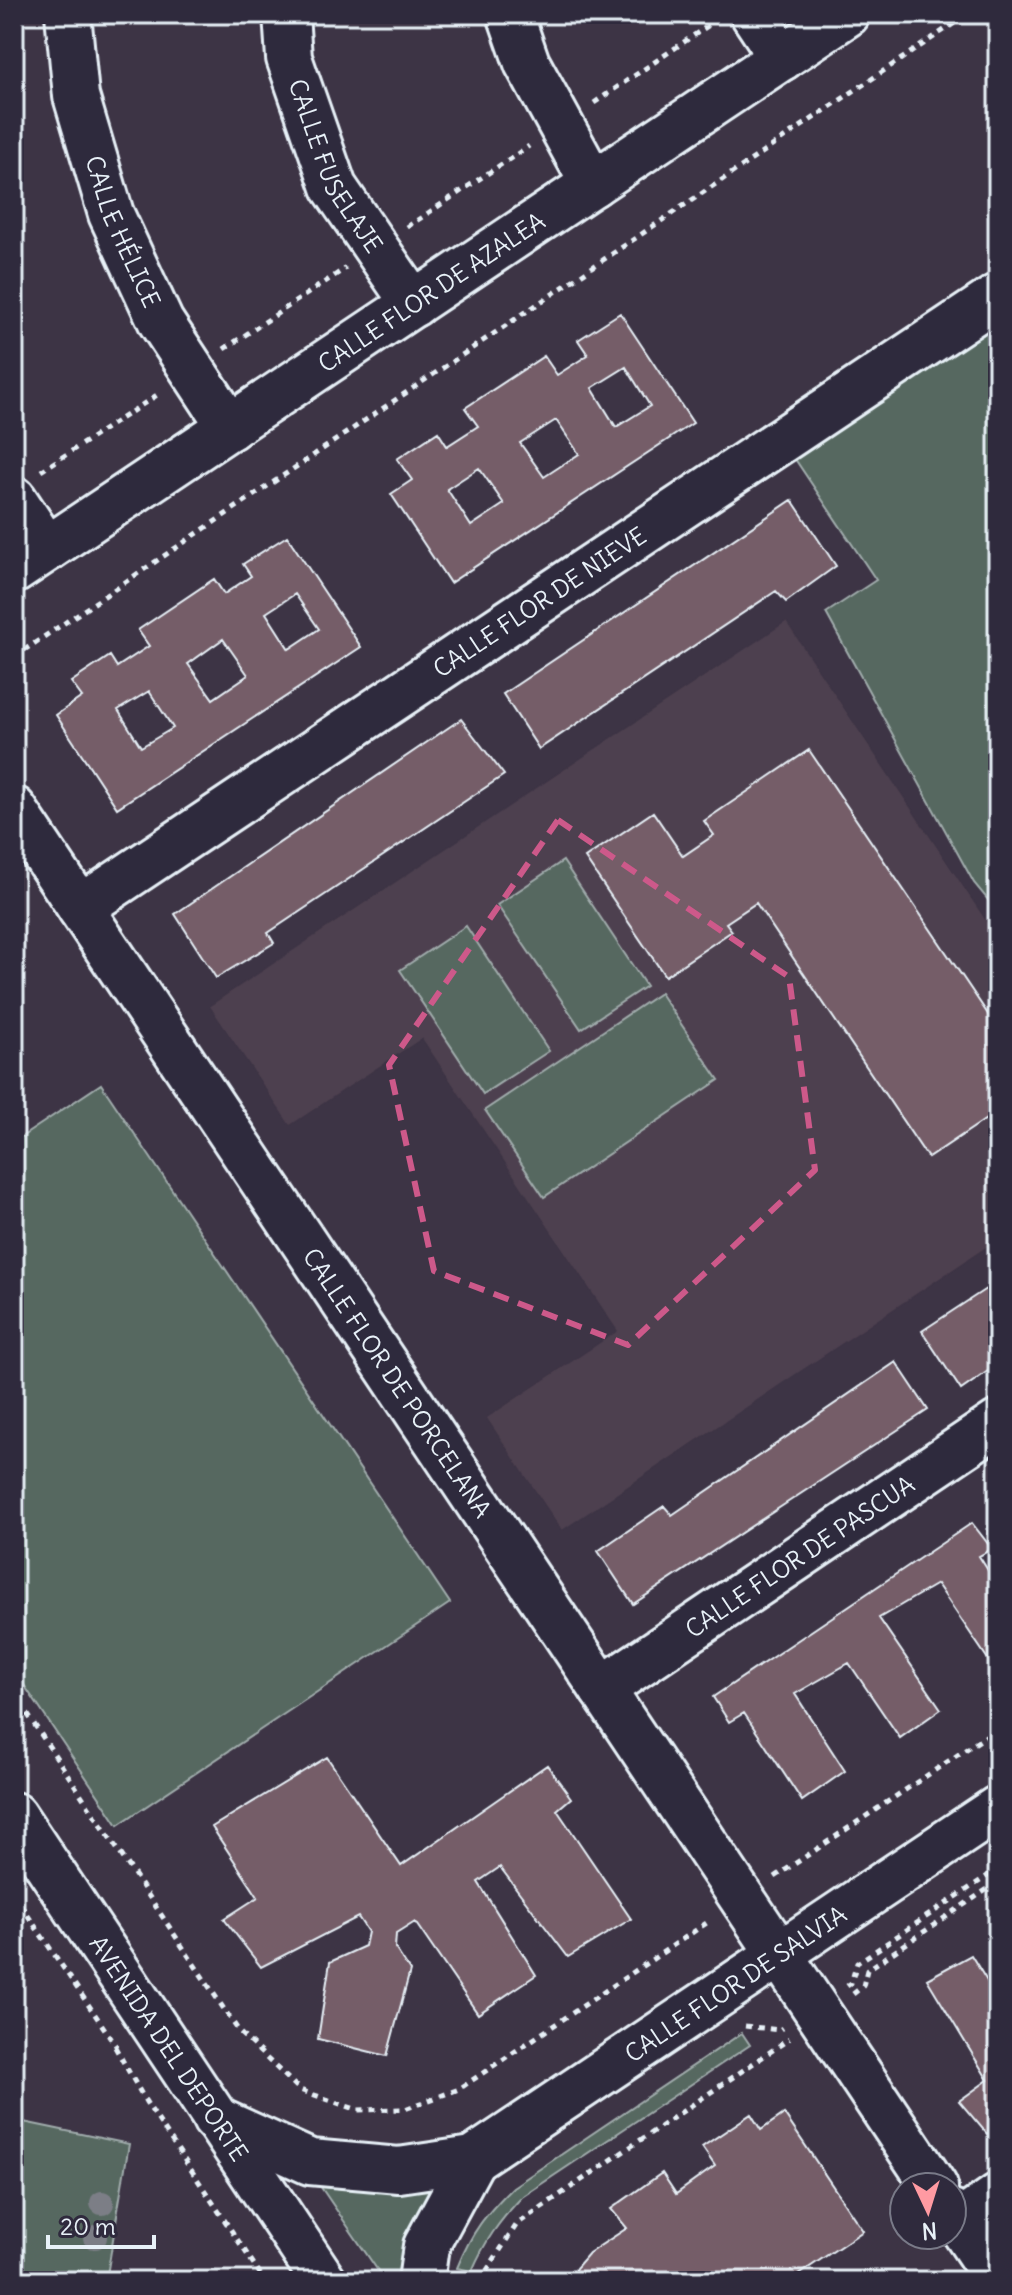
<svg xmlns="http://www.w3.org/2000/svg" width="1012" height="2295" font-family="Delius,sans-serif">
  <rect width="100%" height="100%" fill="#3d3445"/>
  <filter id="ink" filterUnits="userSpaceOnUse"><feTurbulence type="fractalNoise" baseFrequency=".0125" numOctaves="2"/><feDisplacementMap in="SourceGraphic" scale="16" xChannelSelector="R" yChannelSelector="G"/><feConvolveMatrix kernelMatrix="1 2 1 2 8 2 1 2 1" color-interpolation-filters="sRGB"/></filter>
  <g filter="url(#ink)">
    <!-- built -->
    <path fill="#4e404f" d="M786,622L998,939V1239L562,1530L487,1418L618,1331L422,1038L290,1125L210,1006Z"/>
    <!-- green -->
    <path fill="#576860" stroke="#a0acac" stroke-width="2" d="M998,324V912L974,883L826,613L876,580L795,459Z
      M563,861L646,986L581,1029L497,905Z
      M466,926L549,1051L483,1094L400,970Z
      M660,993L719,1080L544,1197L485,1110Z
      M101,1084L450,1603L118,1825L14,1670V1142Z
      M742,2033L750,2045L522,2197C499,2221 485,2241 472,2271L457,2268C472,2231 485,2215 513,2187Z
      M14,2120L129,2144L106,2281H14Z
      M316,2180H445L401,2281H385Z"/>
    <!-- building -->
    <path fill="#755d67" stroke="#e8f1f8" stroke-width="2" fill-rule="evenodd" d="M620,313L693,423L450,583L391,494L412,480L397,459L438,432L447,446L478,426L465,408L544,356L557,375L588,355L578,340ZM626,367L650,406L616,427L592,388ZM556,420L579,454L544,477L520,443ZM479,468L504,504L471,526L447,489Z
      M792,500L836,566L786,602L776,591L539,749L503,694Z
      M287,536L361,647L117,808L56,715L82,697L71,682L110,656L117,667L149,646L138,630L214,579L224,594L251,576L243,564ZM295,594L319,629L289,649L266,613ZM223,639L248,675L213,699L188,664ZM149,691L173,728L141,747L118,710Z
      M461,719L504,775L268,933L274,943L216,978L175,914Z
      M809,750L998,1029V1111L928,1158L756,903L726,923L732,931L665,976L585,858L653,812L683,856L714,835L704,821Z
      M998,1281V1364L961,1390L922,1331Z
      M896,1362L928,1410L633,1604L598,1551L664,1506L672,1515Z
      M972,1523L992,1549L979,1556L998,1586V1670L996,1671L937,1584L879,1618L941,1709L900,1738L849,1663L795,1694L845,1771L802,1801L744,1713L729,1722L713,1697Z
      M327,1757L401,1866L547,1765L571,1798L557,1810L631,1919L568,1957L500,1867L478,1882L536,1975L478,2014L415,1922L396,1934L395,1948L410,1971L387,2056L318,2039L330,1962L365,1946L368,1932L358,1917L261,1967L224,1919L258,1897L212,1827Z
      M971,1955L998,1999V2127L987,2134L959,2101L988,2080L927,1979Z
      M751,2114L761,2130L784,2114L863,2231L789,2281H569L576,2268L589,2253L627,2228L611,2209L662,2173L676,2194L715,2166L702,2147Z"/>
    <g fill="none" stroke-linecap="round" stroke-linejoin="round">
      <!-- minor casing -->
      <g stroke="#e8f1f8" stroke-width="50">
        <g id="minor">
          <path id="s1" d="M68,14L76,96L111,214L161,322L230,427"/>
          <path id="s2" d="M286,14L289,58L334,187L414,304"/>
          <path d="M510,14L527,63L593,184"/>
          <path d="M753,14L782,58"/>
          <path d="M14,499L47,549"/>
          <path id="s3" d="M14,571L847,14"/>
          <path id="s4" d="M14,809L935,2187"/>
          <path id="s5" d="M80,908L998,296"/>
          <path id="s6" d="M602,1689L998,1423"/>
          <path id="s7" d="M14,1815L324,2281"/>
          <path id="s8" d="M215,2119L310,2162L399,2170L473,2159L998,1808"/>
          <path d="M952,2213L998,2281"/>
          <path d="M959,2223L998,2196"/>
          <path d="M421,2281L426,2246L473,2159"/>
        </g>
      </g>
      <!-- path -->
      <path stroke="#e8f1f8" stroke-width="5" stroke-dasharray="6 6" stroke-linecap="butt" d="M594,103L715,21
        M407,227L529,146
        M224,349L346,268
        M41,471L160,393
        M14,657L968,14
        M14,1694L240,2033L300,2090L358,2110L405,2109L459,2089L711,1920
        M775,1877L998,1728
        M14,1895L117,2047
        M847,1986L851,1983L857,1963L998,1869
        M853,1994L863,1986L867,1970L998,1882
        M745,2026L779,2030L782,2028
        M115,2047L146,2102L265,2281
        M480,2281L517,2224L789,2039"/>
      <!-- minor -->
      <use href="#minor" stroke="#2f2a3d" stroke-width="44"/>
    </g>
    <!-- trees -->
    <g fill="#7b7e86">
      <circle cx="102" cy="2203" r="12"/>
      <circle cx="95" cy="2237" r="12"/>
    </g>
  </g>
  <!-- marked area -->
  <path fill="none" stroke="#cd598a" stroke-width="6" stroke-dasharray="16 10" stroke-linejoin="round" d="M558,820L789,977L815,1170L628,1345L434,1271L389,1065Z"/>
  <g text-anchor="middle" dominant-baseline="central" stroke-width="6" stroke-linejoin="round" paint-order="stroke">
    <!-- street labels -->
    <g font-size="24" fill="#e8f1f8" stroke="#2f2a3d">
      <text stroke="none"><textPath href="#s2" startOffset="162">CALLE FUSELAJE</textPath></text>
      <text stroke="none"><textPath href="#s1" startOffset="226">CALLE HÉLICE</textPath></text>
      <text stroke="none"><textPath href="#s3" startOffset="502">CALLE FLOR DE AZALEA</textPath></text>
      <text stroke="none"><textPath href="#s5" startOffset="552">CALLE FLOR DE NIEVE</textPath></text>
      <text stroke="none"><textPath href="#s4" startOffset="690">CALLE FLOR DE PORCELANA</textPath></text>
      <text stroke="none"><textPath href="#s6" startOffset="238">CALLE FLOR DE PASCUA</textPath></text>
      <text stroke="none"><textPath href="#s8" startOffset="584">CALLE FLOR DE SALVIA</textPath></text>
      <text stroke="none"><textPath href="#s7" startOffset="280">AVENIDA DEL DEPORTE</textPath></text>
    </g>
  </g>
  <!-- margin -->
  <rect width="1012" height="2295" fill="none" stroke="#2f2a3d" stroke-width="48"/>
  <rect x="24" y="24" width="964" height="2247" fill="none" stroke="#e8f1f8" stroke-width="3" filter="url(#ink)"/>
  <!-- north arrow -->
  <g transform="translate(928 2211) rotate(176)"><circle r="38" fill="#2f2a3d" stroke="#797a88" stroke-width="2"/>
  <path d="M0-6L14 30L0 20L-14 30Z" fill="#ff9aa2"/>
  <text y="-12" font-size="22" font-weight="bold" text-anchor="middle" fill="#e8f1f8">N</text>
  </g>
  <!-- scale -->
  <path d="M48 2235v12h106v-12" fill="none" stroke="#e8f1f8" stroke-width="4"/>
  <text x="60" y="2235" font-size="24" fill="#e8f1f8" stroke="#2f2a3d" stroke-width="6" paint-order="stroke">20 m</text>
</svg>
